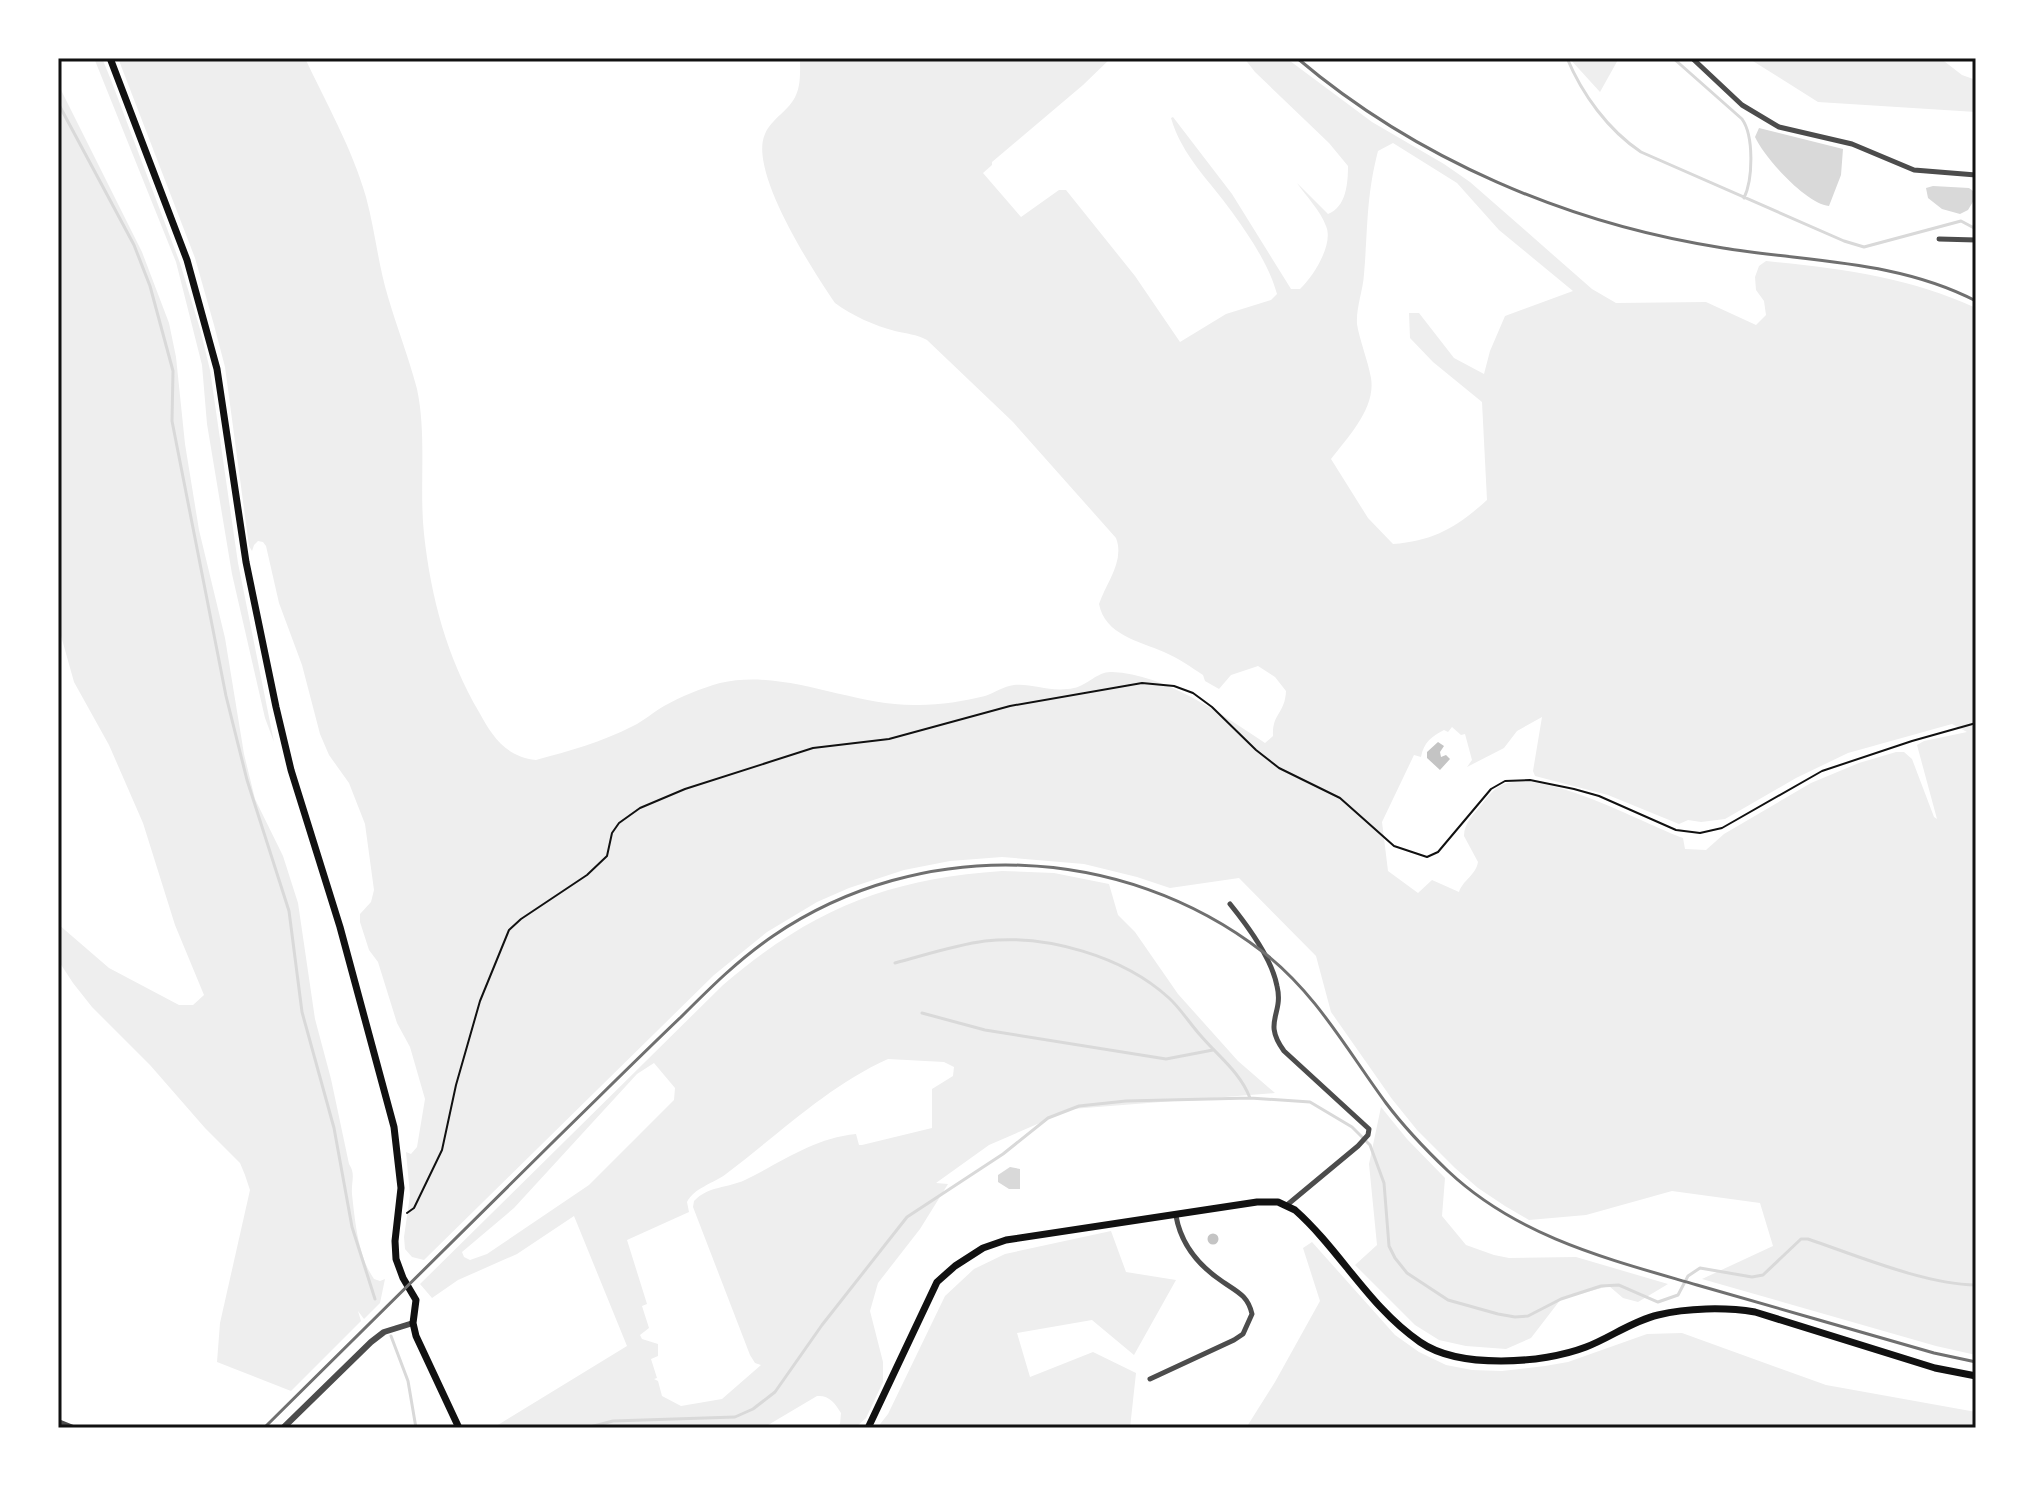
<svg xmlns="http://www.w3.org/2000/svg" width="2034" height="1486" font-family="'Zilla Slab',serif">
  <rect width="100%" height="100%" fill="#fff"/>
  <!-- green -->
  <path fill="#eee" fill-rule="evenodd" d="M94,58H102L111,80L180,263L200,329L210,370L238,563L274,742L265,718L232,574L207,424L202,365L176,262Z
    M118,58H305C326,103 352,148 366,197C375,230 378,264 388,297C397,328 409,358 417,389C427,436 419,487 424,534C431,598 447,657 479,712C492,736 506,757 536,760C569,751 602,742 633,726C644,721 653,712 664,706C680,697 702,688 720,683C786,668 852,707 919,705C940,705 965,701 985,696C994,693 1004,686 1014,685C1032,683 1051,693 1074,688C1088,685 1098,671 1112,672C1165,674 1223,715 1265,743L1273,736C1272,713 1285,714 1286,691L1275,677L1258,666L1231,675L1219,689L1205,681L1203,675C1191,667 1178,658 1164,652C1139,641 1105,635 1099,604C1106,583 1125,561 1116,538L1013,422L927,340C916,334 907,334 895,331C875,326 851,315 835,303C813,271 748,171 765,134C772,118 790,110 796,95C801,84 800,70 800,58H1111L1083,85L992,162V165L983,173L1021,217L1059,190H1066L1135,276L1180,342L1226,314L1271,300L1277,294C1269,265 1250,237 1232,212C1210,181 1182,156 1171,118L1173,117L1232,194L1291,289H1300C1313,277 1334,244 1326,226C1320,210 1306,196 1297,183L1328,214C1346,207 1348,184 1348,166L1329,143L1255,72L1244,58H1286L1372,122L1444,164L1470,182L1592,289L1616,303L1706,302L1756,325L1766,315L1764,301L1756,290L1755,277L1759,266L1766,261C1839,268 1909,277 1976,308V1355L1936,1346L1702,1279L1773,1246L1760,1203L1672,1191L1586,1215L1529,1220L1505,1206L1478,1188L1455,1168L1417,1130L1392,1099L1331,1012L1316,956L1239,878L1170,888L1137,877L1084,864L1002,857L950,861L904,870L849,888L817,902L767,932L714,975L424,1260L412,1257L405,1249L404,1237L410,1195L406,1152L411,1154L417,1147L425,1099L410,1047L397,1023L378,962L369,950L360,922V914L371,902L374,890L365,824L349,783L329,755L320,734L302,665L279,603L266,546L263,542L258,541L254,545L252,551L249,546L225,367L214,325L195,258ZM1393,143L1457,183L1499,230L1573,291L1505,316L1490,351L1484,374L1454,358L1419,313H1409L1410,338L1433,362L1482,402L1487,500C1457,527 1434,541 1393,544L1368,518L1331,459C1348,437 1376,408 1371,378C1368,361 1359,338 1357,324C1356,307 1363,291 1364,274C1368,229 1366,197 1378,151ZM1542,717L1533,771L1535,776L1608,795L1679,824L1688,820L1701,822L1725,819L1796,778L1848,753L1952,724L1967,732L1924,741L1917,745L1937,819L1934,817L1912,759L1904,752H1896L1859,763L1811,783L1724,834L1706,850L1685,849L1683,838C1642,823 1546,769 1504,784C1494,788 1488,796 1482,804C1474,814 1464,823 1464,836L1478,862C1476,875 1463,880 1459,892L1432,880L1418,893L1388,871L1382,822L1414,755L1421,757C1424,742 1431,737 1444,730L1448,732L1452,727L1461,735L1465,734L1472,760L1467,767L1504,748L1517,731Z
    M1569,58H1619L1600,92Z
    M1748,58H1940L1962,75L1976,80V112L1818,102Z
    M58,84L142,252L169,323L176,357L185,444L199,530L225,638L244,754L255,799L283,856L298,903L315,1019L331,1079L349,1164C356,1174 351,1182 352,1194C355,1221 358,1256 374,1279L380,1281L385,1279L380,1303L364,1319L358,1311L361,1321L291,1391L217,1362L220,1323L250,1190L245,1175L240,1163L205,1128L150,1065L92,1007L73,983L58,960V924L109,968L179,1005H193L204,995L175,925L143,823L109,745L74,682L58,625Z
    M1002,871L1054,873L1109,884L1118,915L1135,932L1178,994L1238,1061L1275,1093L1072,1109L989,1145L936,1183L948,1184L920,1229L878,1283L870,1311L883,1362V1382L866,1418L855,1428H835L840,1424L841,1413C835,1403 829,1395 817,1396L763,1428H493L627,1346L574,1216L517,1254L458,1280L432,1298L420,1284L723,985C812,909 887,879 1002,871ZM888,1059L944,1062L954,1067L953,1076L932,1089V1128L862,1145H859L856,1134C814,1138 782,1162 745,1180C728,1188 708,1186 694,1201L693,1207L750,1355L755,1363L761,1365L722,1399L681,1406L662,1396L658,1381L654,1379L657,1378L651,1359L658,1356V1344L642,1339L640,1335L649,1328L642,1306L647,1304L627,1240L689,1212L687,1202C694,1188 714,1183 726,1174C779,1134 828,1086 888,1059ZM654,1063L675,1088L674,1100L589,1185L487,1254L470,1260L464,1257L462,1252L514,1208L637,1074Z
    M1381,1107L1407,1139L1445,1178L1442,1216L1466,1245L1494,1255L1509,1258L1576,1257L1668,1284L1638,1302L1623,1298L1609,1286L1561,1299L1531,1338L1506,1349L1466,1346L1439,1340L1415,1325L1355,1265L1377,1245L1369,1164Z
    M1111,1231L1126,1272L1176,1280L1134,1355L1092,1320L1017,1333L1030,1377L1093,1352L1136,1373L1130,1428H877L888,1414L945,1296L974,1269L1005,1254Z
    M1312,1242L1395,1335L1419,1352L1446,1365L1472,1370L1502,1371L1545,1366L1568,1362L1647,1334L1682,1333L1826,1385L1976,1412V1428H1246L1275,1382L1320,1301L1303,1248Z"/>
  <!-- water -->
  <path fill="#d9d9d9" d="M1759,128L1843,149L1841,175L1829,206C1806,204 1764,157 1755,137Z
    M1933,186L1969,188L1973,191L1974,200L1968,210L1960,214L1942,209L1928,198L1926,188Z
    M1010,1167L1020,1169V1189H1009L998,1182V1175Z"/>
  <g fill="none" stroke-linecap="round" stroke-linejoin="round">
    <!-- stream -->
    <path stroke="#d9d9d9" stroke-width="3" d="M1567,58C1582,94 1608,130 1641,152L1844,241L1864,247L1961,221L1976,229
      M1673,58L1742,119C1754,136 1753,179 1744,198
      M58,103L134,245L150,286L173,371L172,421L226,696L247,780L289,911L302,1012L334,1128L352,1227L375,1299
      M895,963C925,955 955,945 985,941C1046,934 1123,956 1169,998C1181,1009 1190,1024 1201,1036C1219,1057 1240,1072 1250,1098
      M922,1013L985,1030L1166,1059L1213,1050
      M391,1336L408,1381L416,1428
      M586,1428L613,1421L735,1417L753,1409L775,1392L822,1325L907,1217L1003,1154L1048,1118L1079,1106L1126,1101L1250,1098L1310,1102L1352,1127L1370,1145L1384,1183L1389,1246L1395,1258L1407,1273L1448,1300L1498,1314L1515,1317L1528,1316L1561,1299L1601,1286L1619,1285L1658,1302L1678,1295L1688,1276L1700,1268L1752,1277L1763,1275L1801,1239H1808C1858,1256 1924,1284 1976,1285"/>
  </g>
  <!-- building -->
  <path fill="#c4c4c4" d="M1438,742L1444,746L1440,752L1441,757L1446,755L1450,759L1440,770L1427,758V752Z
    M1207.5 1239a5.5 5.5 0 1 1 11 0a5.5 5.5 0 1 1-11 0Z"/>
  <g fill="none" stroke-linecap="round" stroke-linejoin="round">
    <!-- path -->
    <path stroke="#111" stroke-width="2" d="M407,1213L414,1208L442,1150L456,1085L480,1001L509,930L521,919L587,875L607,856L612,833L619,823L640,808L685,789L813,748L889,739L1010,706L1142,683L1174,686L1193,693L1212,707L1256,750L1279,768L1340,798L1394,846L1427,857L1438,852L1491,789L1505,781L1530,780L1574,789L1599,796L1676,830L1700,833L1722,828L1822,771L1912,741L1976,723"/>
    <!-- minor -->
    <path stroke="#4c4c4c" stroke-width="5" d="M1692,58L1742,105L1779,127L1852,144L1914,170L1976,175
      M1939,239L1976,240
      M1230,904C1247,925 1272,959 1277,986C1284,1015 1262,1021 1284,1051L1369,1129L1368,1135L1358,1146L1287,1205
      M1150,1379L1234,1340L1243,1334L1252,1314C1248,1296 1238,1292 1223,1282C1199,1266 1181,1244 1176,1216"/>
    <!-- tertiary -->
    <path stroke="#4c4c4c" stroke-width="6" d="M58,1422L73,1428
      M283,1428L371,1342L384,1332L413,1323"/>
    <!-- secondary -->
    <path stroke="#111" stroke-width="7" d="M110,58L187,260L217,369L246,562L276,707L291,770L340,927L394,1127L401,1188L395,1241L396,1259L403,1278L416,1300L413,1323L416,1336L459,1428
      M868,1428L937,1282L955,1266L983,1248L1006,1240L1257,1202H1278L1295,1210C1340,1250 1369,1307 1420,1342C1459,1369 1542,1364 1586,1347C1610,1338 1632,1321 1658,1315C1687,1308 1725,1307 1755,1312L1935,1368L1976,1376"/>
    <!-- rail -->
    <path stroke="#707070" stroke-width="3" d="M1297,58C1416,159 1568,224 1723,248C1808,262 1897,260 1976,301
      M264,1428C362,1332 459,1235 556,1139C598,1098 639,1057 681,1017C710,988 739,959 773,936C921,835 1122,843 1263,952C1316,993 1347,1050 1386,1103C1404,1127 1426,1150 1448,1171C1518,1237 1608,1259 1697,1285C1776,1308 1855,1330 1934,1353L1976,1362"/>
  </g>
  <!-- border -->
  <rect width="2034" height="1486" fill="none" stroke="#ffffff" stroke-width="120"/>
  <rect x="60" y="60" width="1914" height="1366" fill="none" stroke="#111" stroke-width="3"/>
</svg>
